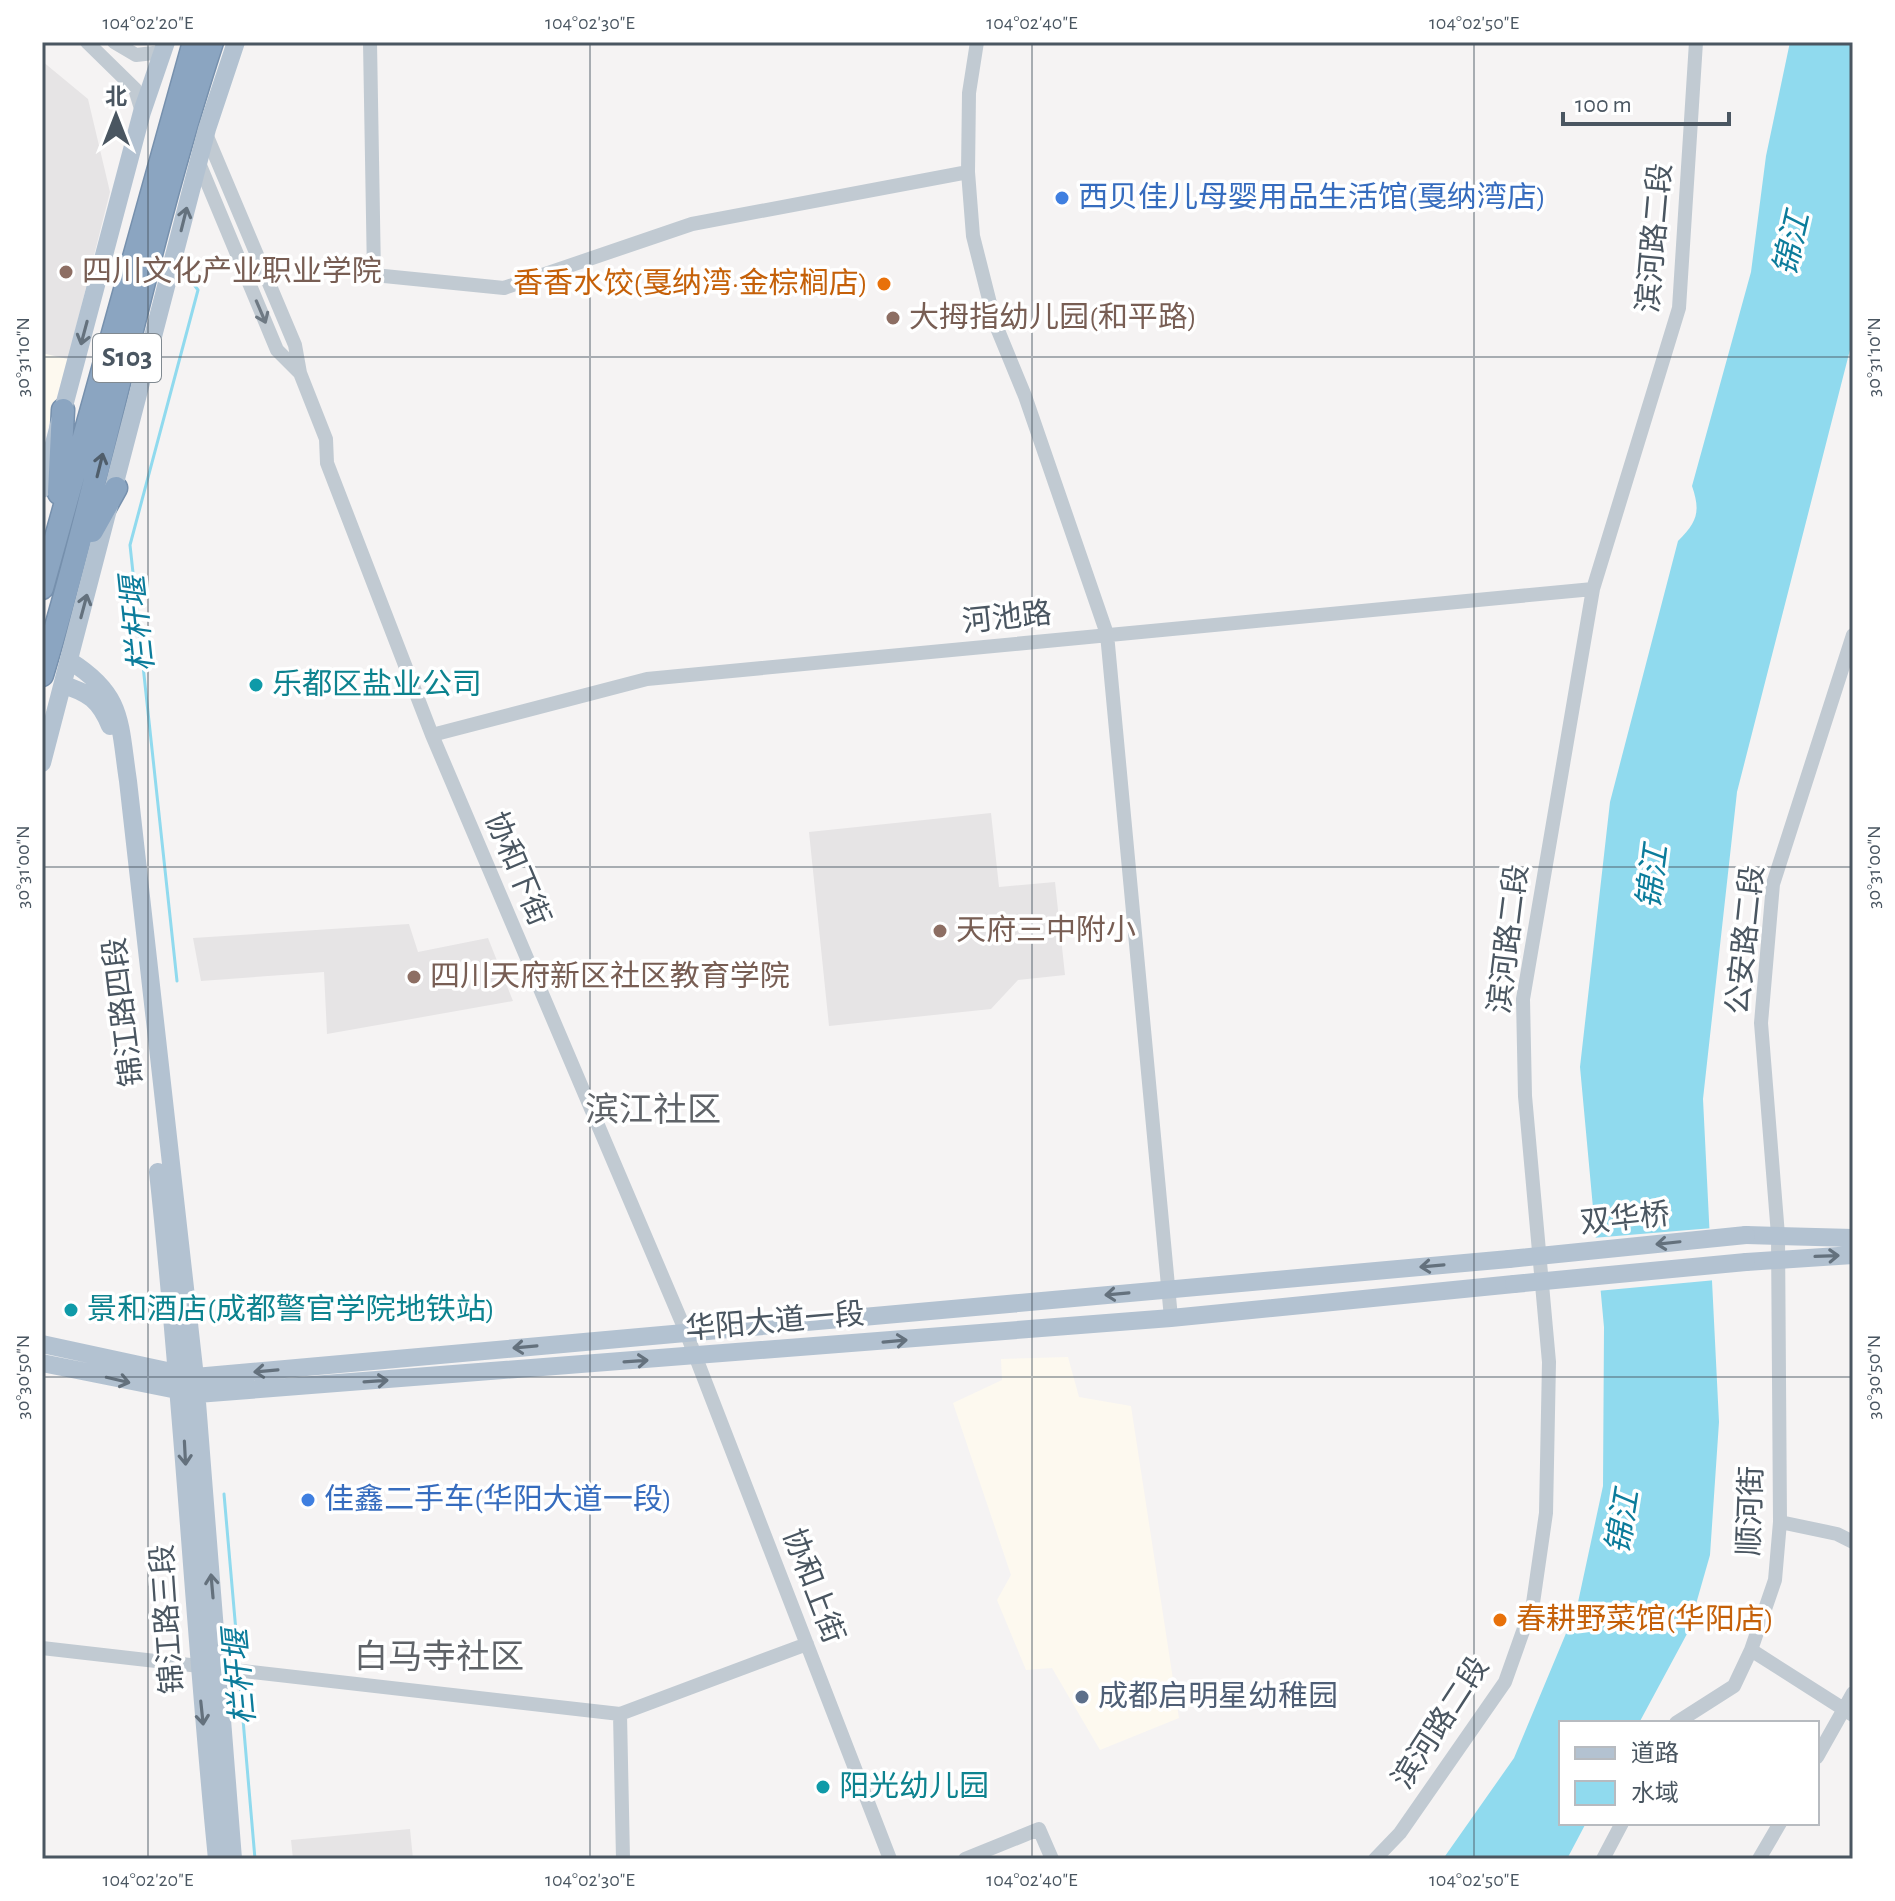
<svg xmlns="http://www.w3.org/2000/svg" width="1895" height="1901" font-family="'Alegreya Sans','Noto Sans SC',sans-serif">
  <rect width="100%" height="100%" fill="#f5f3f3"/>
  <!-- commercial -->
  <path fill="#fdf9ef" d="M42,353L68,359L42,447Z
    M1068,1357L1079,1397L1131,1406L1179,1718L1100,1750L1052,1668L1026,1670L997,1600L1011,1575L953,1403L1002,1380L1001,1359Z"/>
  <!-- education -->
  <path fill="#e6e4e5" d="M42,61L88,99L110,192L68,359L42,353Z
    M991,813L999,887L1055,882L1065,975L1018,980L991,1009L829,1026L809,832Z
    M409,924L418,952L488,938L513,1001L327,1034L324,972L201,981L193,938Z
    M410,1829L413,1859H293L291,1840Z"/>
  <!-- water -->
  <path fill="#90daee" d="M1790,42H1853V338L1737,792L1703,1099L1719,1422L1710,1555L1688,1632L1639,1723H1561V1823H1586L1567,1859H1443L1514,1758L1577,1607L1603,1486L1604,1327L1580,1067L1610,802L1678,541C1697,522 1701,512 1692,486L1751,272L1766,156Z"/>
  <!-- pier -->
  <path fill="#f5f3f3" d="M1713,1228L1716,1280L1597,1291L1592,1238Z"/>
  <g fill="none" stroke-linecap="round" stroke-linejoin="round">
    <!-- stream -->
    <path stroke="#90daee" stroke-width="3" d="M177,981L130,545L198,290L189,278
      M224,1494L239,1666
      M239,1673L255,1859"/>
    <!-- highway casing -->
    <g stroke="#7690ad" stroke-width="25">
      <path id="highway" d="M59,493L63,410
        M92,531L116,488
        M42,588L194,42
        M42,675C105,466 144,249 212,42"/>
    </g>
    <!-- minor -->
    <path stroke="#c1cad2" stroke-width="14" d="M87,42L135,89L142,112
      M114,42L136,55L162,52
      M370,42L374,275L504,288L692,224L968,172
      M977,42L969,93L968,172L973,236L995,323L1025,396L1107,634L1171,1318
      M199,163L277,350L300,373L295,345L206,134
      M300,373L326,439L327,463L432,735L686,1332L890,1859
      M432,735L647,679L1593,589
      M1780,1522L1837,1534L1853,1542
      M42,1648L620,1714L807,1644
      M1751,1650L1853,1715
      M620,1714L623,1859
      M1676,1723L1734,1686L1751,1650L1775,1580L1780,1522L1778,1235L1761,1023L1773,884L1853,635
      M1817,1757L1853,1693
      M965,1859L1039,1829L1052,1859
      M1375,1859L1400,1833L1505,1682L1533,1603L1546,1513L1549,1362L1525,1096L1523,999L1593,589L1679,308L1696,42
      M1603,1859L1622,1823
      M1759,1859L1780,1823"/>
    <!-- major -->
    <path stroke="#b3c2d1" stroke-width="18" d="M42,489L142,112L166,42
      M70,661C124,695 119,722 128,781L195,1377L233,1859
      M63,685C88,692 100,701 110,726
      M42,763L207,129L236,42
      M158,1172C183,1401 194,1630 217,1859
      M1746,1235L1853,1238
      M1746,1262L1853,1255
      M42,1344L195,1377L1509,1259
      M42,1363L197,1394L1171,1318L1514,1284"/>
    <!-- highway -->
    <use href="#highway" stroke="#8ba5c1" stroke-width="22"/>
    <!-- major-bridge -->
    <path stroke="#b3c2d1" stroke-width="18" d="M1509,1259L1746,1235
      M1514,1284L1746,1262"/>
  </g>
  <!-- one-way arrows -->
  <defs><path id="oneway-shaft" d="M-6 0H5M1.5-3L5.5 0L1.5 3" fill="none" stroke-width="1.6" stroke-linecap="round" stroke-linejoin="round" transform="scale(2)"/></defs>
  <g stroke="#64717d">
    <use href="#oneway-shaft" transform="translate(184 219) rotate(-76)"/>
    <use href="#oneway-shaft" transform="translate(84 333) rotate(105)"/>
    <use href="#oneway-shaft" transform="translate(84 606) rotate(-75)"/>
    <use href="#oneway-shaft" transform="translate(1668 1243) rotate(174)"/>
    <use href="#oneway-shaft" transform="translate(1827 1256) rotate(-2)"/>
    <use href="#oneway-shaft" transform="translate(1432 1266) rotate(175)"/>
    <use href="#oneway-shaft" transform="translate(1117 1294) rotate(175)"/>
    <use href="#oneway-shaft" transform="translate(895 1341) rotate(-5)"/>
    <use href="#oneway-shaft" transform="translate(525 1347) rotate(175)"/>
    <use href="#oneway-shaft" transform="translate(636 1361) rotate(-4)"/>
    <use href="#oneway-shaft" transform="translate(266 1371) rotate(175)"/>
    <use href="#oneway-shaft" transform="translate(118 1380) rotate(13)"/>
    <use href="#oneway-shaft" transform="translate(376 1381) rotate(-4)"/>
    <use href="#oneway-shaft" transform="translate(185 1453) rotate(87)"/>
    <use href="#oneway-shaft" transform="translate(212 1586) rotate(-95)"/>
    <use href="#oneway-shaft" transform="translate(202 1713) rotate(84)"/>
  </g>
  <use stroke="#6e7983" href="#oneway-shaft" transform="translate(261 312) rotate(67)"/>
  <use stroke="#505e6b" href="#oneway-shaft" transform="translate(100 465) rotate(-76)"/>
  <!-- ticks -->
  <path fill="none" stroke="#4a5661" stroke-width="2" stroke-opacity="0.45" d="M148,42V1859M590,42V1859M1032,42V1859M1474,42V1859M42,357H1853M42,867H1853M42,1377H1853"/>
  <!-- markers -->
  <g fill="#3f7fe0" stroke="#fff" stroke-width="3">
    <circle cx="1062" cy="198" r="8"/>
    <circle cx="308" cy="1500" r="8"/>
  </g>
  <g fill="#8d6e63" stroke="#fff" stroke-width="3">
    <circle cx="66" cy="272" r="8"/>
    <circle cx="893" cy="318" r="8"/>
    <circle cx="940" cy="931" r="8"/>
    <circle cx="414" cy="977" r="8"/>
  </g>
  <g fill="#e8710a" stroke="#fff" stroke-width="3">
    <circle cx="884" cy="284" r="8"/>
    <circle cx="1500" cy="1620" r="8"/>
  </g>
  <g fill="#0f9aa8" stroke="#fff" stroke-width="3">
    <circle cx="256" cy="685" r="8"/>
    <circle cx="71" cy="1310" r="8"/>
    <circle cx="823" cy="1787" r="8"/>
  </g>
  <circle fill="#5c6f8a" stroke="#fff" stroke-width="3" cx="1082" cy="1697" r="8"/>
  <g text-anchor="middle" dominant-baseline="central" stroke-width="7" stroke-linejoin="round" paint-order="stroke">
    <!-- shield labels -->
    <rect fill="#fff" stroke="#808990" stroke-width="2" x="93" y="334" width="68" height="48" rx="6"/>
    <g font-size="28" font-weight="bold" fill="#4a5661">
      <text x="127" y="358">S103</text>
    </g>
    <!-- shop labels -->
    <g font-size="30" fill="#366cbe" stroke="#fff" text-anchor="start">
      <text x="1078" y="198">西贝佳儿母婴用品生活馆(戛纳湾店)</text>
      <text x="324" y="1500">佳鑫二手车(华阳大道一段)</text>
    </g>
    <!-- street labels -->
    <g font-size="30" fill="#4a5661" stroke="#fff">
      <text transform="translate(1655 238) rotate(-85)">滨河路二段</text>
      <text transform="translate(1007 618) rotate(-6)">河池路</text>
      <text transform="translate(517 869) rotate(67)">协和下街</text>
      <text transform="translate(1509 939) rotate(-83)">滨河路二段</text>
      <text transform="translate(1746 940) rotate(-84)">公安路二段</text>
      <text transform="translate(124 1012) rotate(-97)">锦江路四段</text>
      <text transform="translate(1625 1219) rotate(-6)">双华桥</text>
      <text transform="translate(775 1322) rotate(-5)">华阳大道一段</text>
      <text transform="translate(1751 1511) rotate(-88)">顺河街</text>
      <text transform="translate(813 1586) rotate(69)">协和上街</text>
      <text transform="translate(168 1619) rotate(-94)">锦江路三段</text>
      <text transform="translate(1441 1723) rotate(-57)">滨河路二段</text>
    </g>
    <!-- education labels -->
    <g font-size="30" fill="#785e54" stroke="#fff" text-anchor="start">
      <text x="82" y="272">四川文化产业职业学院</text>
      <text x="909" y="318">大拇指幼儿园(和平路)</text>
      <text x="956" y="931">天府三中附小</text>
      <text x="430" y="977">四川天府新区社区教育学院</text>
    </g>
    <!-- food labels -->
    <g font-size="30" fill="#c56008" stroke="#fff" text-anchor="end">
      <text x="868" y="284">香香水饺(戛纳湾·金棕榈店)</text>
      <text x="1516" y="1620" text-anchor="start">春耕野菜馆(华阳店)</text>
    </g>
    <!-- culture labels -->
    <g font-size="30" fill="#0d838f" stroke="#fff" text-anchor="start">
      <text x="272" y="685">乐都区盐业公司</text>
      <text x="87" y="1310">景和酒店(成都警官学院地铁站)</text>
      <text x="839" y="1787">阳光幼儿园</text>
    </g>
    <!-- service labels -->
    <g font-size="30" fill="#4e5e75" stroke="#fff" text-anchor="start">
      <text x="1098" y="1697">成都启明星幼稚园</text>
    </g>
    <!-- water labels -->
    <g font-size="32" font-style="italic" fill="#0c7c9b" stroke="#fff">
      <text transform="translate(1792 244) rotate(-77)">锦江</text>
      <text transform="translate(138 624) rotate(-96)">栏杆堰</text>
      <text transform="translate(1653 877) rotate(-83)">锦江</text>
      <text transform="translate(1623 1522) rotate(-81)">锦江</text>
      <text transform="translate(240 1677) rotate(-95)">栏杆堰</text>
    </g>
    <!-- quarter labels -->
    <g font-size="34" fill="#5f6368" stroke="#fff">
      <text x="653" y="1111">滨江社区</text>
      <text x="439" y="1658">白马寺社区</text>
    </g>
  </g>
  <!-- border -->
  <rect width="1895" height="1901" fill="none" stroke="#ffffff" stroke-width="88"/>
  <!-- legend -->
  <rect x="1559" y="1721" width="260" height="104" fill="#ffffff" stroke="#b7bbc0" stroke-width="2"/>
  <rect x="1575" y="1747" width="40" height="12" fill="#b3c2d1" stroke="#b7bbc0" stroke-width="2"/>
  <text x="1631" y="1761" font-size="24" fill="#4a5661">道路</text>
  <rect x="1575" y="1781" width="40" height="24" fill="#90daee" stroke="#b7bbc0" stroke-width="2"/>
  <text x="1631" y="1801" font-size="24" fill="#4a5661">水域</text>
  <!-- north arrow -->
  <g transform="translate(116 116)" stroke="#ffffff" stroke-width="6" paint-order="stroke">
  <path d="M0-6L14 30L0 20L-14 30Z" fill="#4a5661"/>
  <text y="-12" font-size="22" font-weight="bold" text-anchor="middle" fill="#4a5661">北</text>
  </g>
  <!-- scale -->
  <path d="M1563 112v12h166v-12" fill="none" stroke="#4a5661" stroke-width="4"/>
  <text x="1575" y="112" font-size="24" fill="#4a5661" stroke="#ffffff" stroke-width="6" paint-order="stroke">100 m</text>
  <rect x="44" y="44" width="1807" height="1813" fill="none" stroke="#4a5661" stroke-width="3"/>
  <g font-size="20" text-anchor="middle" fill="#4a5661">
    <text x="148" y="29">104°02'20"E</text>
    <text x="590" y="29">104°02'30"E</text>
    <text x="1032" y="29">104°02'40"E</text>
    <text x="1474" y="29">104°02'50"E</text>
    <text transform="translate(22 357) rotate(-90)" y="7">30°31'10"N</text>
    <text transform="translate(1873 357) rotate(-90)" y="7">30°31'10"N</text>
    <text transform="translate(22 867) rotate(-90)" y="7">30°31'00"N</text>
    <text transform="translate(1873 867) rotate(-90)" y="7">30°31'00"N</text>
    <text transform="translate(22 1377) rotate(-90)" y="7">30°30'50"N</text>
    <text transform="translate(1873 1377) rotate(-90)" y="7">30°30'50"N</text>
    <text x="148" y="1886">104°02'20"E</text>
    <text x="590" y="1886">104°02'30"E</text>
    <text x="1032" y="1886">104°02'40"E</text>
    <text x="1474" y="1886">104°02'50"E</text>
  </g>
</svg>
